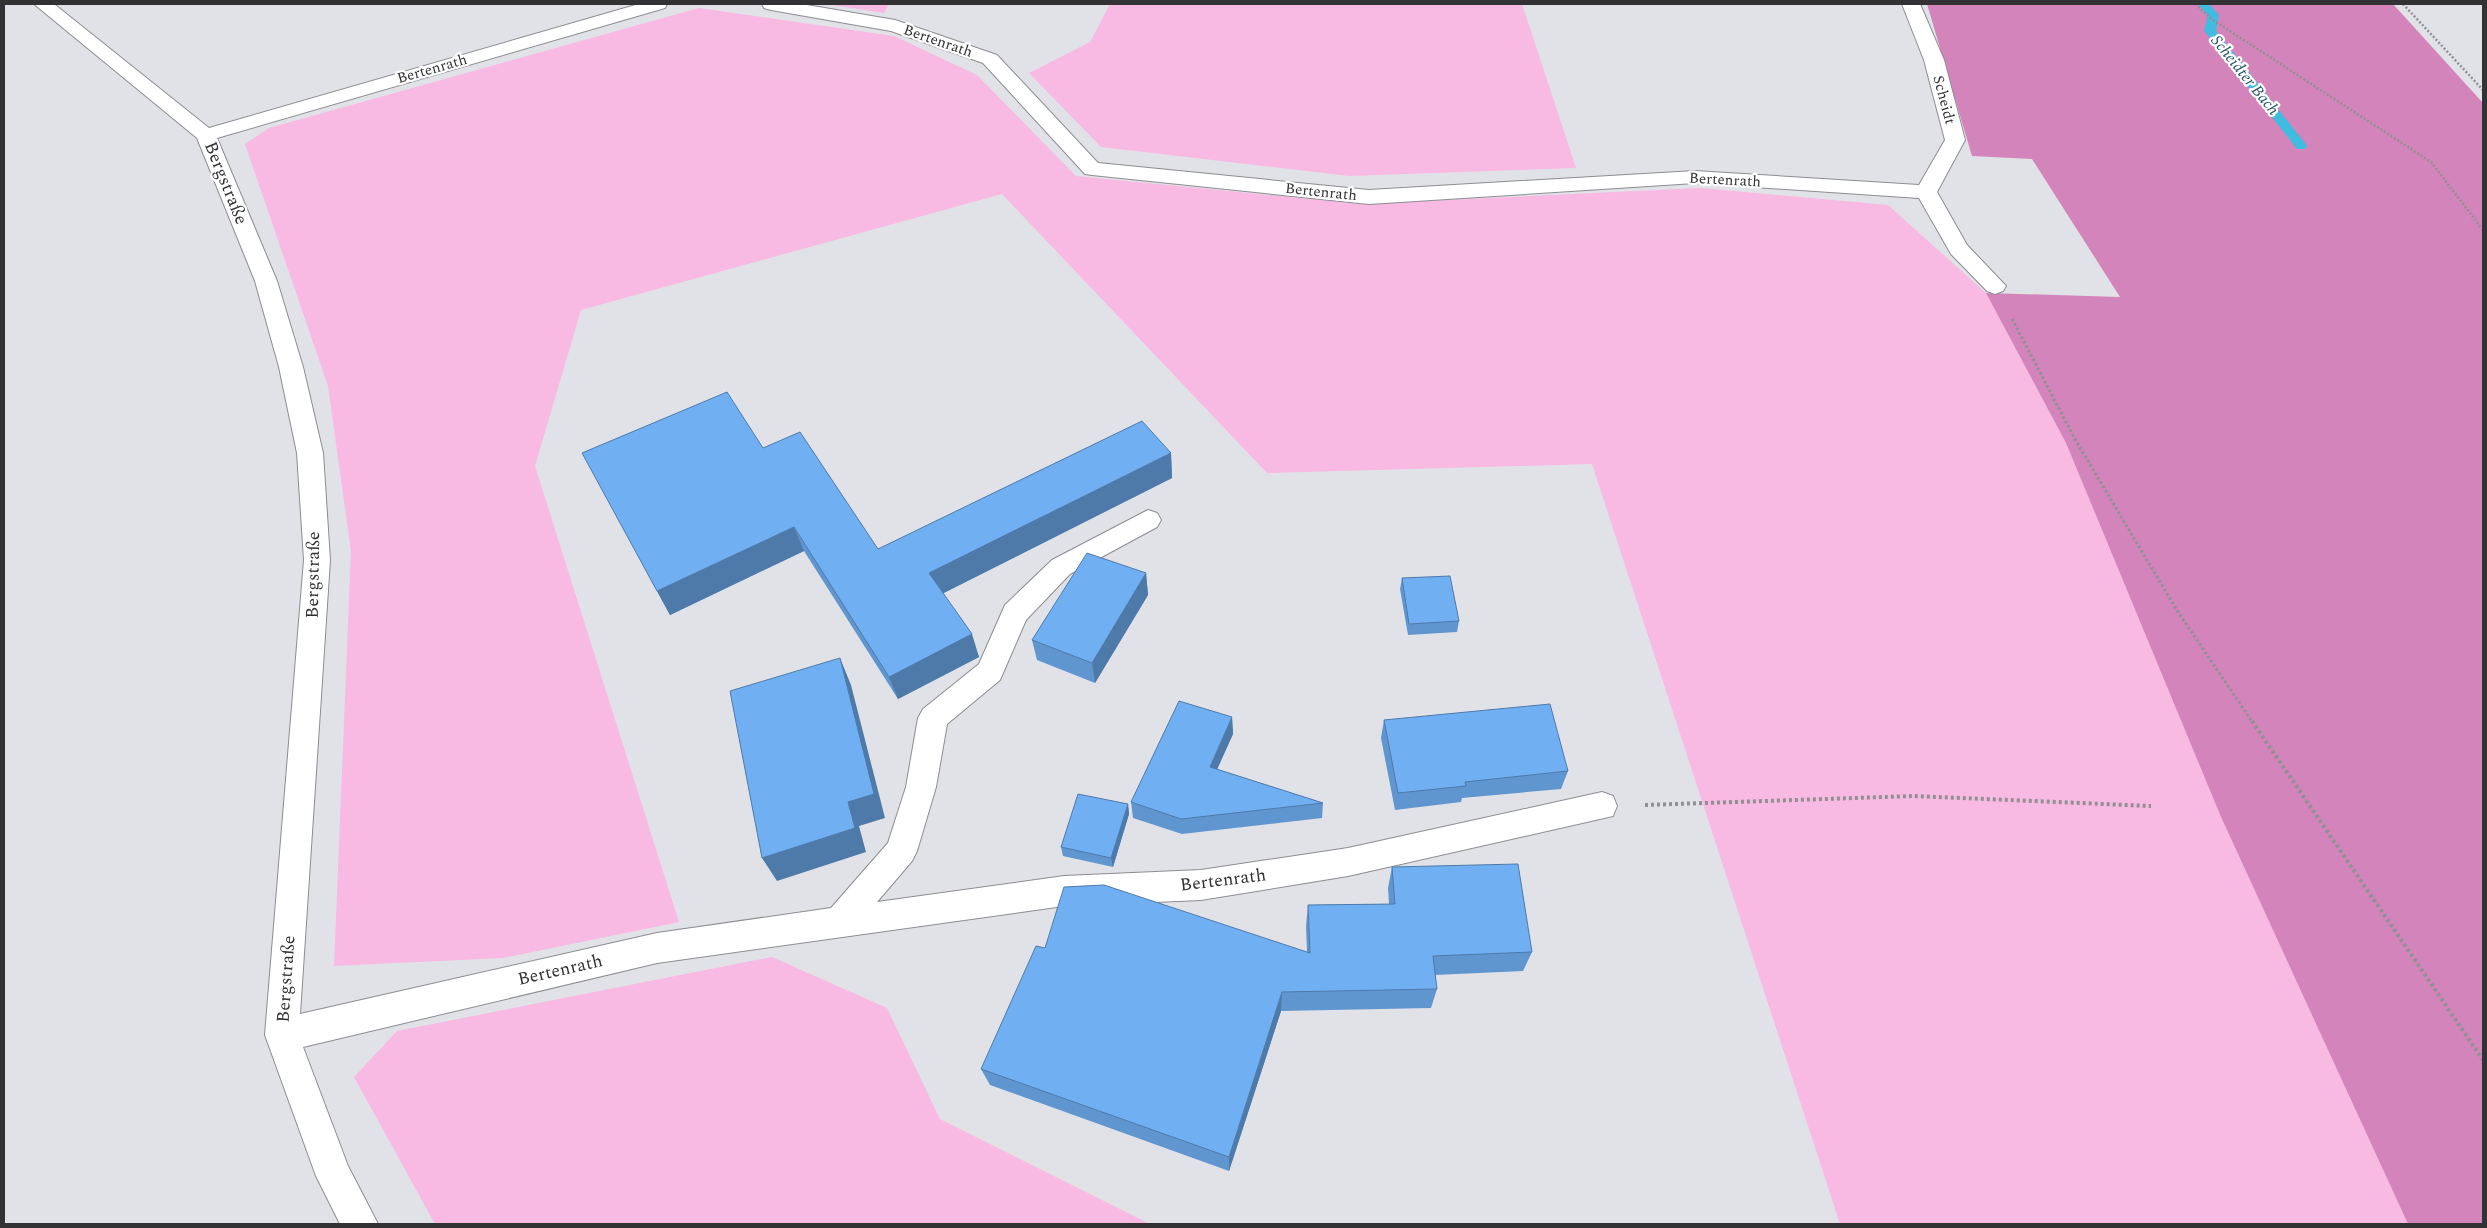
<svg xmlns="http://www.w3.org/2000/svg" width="2487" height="1228" font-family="Spectral,serif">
  <rect width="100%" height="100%" fill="#e1e2e7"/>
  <!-- green -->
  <path fill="#f8b9e2" d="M826,4H889L884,13Z
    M1110,4H1522L1576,168L1349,176L1101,147L1029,73L1090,42Z
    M699,8L894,36L977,75L1076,176L1362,204L1701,188L1888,205L1986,293L2066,443L2221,817L2408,1224H1840L1592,464L1267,473L1002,194L581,310L535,466L679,922L503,958L334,966L351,551L328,386L245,144L269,128Z
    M772,957L887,1008L940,1119L1150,1224H435L354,1077L397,1031Z"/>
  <!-- forest -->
  <path fill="#d384ba" d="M1927,4H2393L2483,103V1224H2408L2221,817L2066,443L1986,293L2120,297L2032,159L1972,156Z"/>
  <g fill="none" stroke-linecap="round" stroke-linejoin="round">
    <!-- stream -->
    <path fill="#40bce1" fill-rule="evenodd" d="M2198,4H2209L2219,15L2216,31L2305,143L2307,146L2305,149H2297L2206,33L2204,31L2208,16Z"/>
    <!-- minor casing -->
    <g stroke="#8c8d91" stroke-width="2">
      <path id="minor" d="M34,4H54L209,128L639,4H667L665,8L217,138L277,281L303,367L323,453L330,560L300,1014L657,933L831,908L888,843L906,787L918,718L923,709L979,664L1005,605L1052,560L1148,510L1157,513L1161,520L1157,527L1070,574L1026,620L1000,680L947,724L936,787L917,851L912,861L877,902L1064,876L1201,870L1348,848L1602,792L1613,796L1617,806L1613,816L1348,876L1201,900L1064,906L657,963L303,1047L348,1166L378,1224H340L316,1176L265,1035L304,560L297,453L279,367L255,281L197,138Z
        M762,4H801L895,20L997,55L1098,163L1369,190L1695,171L1919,185L1945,140L1924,60L1902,4H1920L1944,60L1965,140L1937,192L1967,245L2006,286L2003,291L1995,294L1987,291L1951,254L1919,198L1695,183L1369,204L1092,175L1085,174L983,63L891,31L771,10L764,8Z"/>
    </g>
    <!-- path-far2 -->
    <path stroke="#909094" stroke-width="2.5" stroke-dasharray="2 2" stroke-linecap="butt" d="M2195,4L2213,20L2431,162L2483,230
      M2403,4L2483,90"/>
    <!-- path-far1 -->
    <path stroke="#909094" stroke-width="3" stroke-dasharray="2.5 2.5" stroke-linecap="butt" d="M2012,319L2076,441L2178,612L2253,723"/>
    <!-- path -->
    <path stroke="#909094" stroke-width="4" stroke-dasharray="3 3" stroke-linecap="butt" d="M2252,721L2483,1060
      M1645,805L1914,796L2151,806"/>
    <!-- minor -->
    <use href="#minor" fill="#fff" fill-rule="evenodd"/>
  </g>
  <!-- wall -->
  <path fill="#6096d0" d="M763,448L878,549L1171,453L1172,478L943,593L979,657L898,699L804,551L670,615L657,591Z
    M1146,573L1148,595L1095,683L1037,660L1032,640Z
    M1402,578L1459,621L1457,632L1408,635L1400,589Z
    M1232,717L1233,734L1217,769L1323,803L1322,818L1182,834L1133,818L1131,802Z
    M1384,720L1568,771L1561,789L1462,798L1461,802L1395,810L1381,738Z
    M1128,804L1129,814L1113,867L1063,856L1061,847Z
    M1392,867L1532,952L1523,971L1435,975L1437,989L1431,1008L1281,1011L1229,1171L990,1085L981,1069L1045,948L1307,952L1306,926L1308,905L1389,904L1388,888Z"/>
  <!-- shaded-wall -->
  <path fill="#4e7aa9" d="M1171,453L1172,478L936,597L929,573Z
    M794,527L804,551L670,615L657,591Z
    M1146,573L1148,595L1095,683L1092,663Z
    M972,634L979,657L898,699L889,677Z
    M840,658L851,685L885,818L859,826L866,852L777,881L762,858L848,802Z
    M1232,717L1233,734L1211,783L1210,767Z
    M1128,804L1129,814L1113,867L1111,858Z
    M1282,992L1281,1011L1229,1171V1157Z"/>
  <!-- building -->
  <path fill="#70aff2" stroke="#4e7aa9" d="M727,392L763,448L800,432L878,549L1142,421L1171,453L929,573L972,634L889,677L794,527L657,591L582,453Z
    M1087,553L1146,573L1092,663L1032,640Z
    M1450,576L1459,621L1409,624L1402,578Z
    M840,658L874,794L848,802L855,828L762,858L730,691Z
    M1179,701L1232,717L1210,767L1323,803L1181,819L1131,802Z
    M1550,704L1568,771L1465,782L1466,786L1398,793L1384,720Z
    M1078,794L1128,804L1111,858L1061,847Z
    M1518,864L1532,952L1433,956L1437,989L1282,992L1229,1157L981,1069L1036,946L1045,948L1064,887L1104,885L1310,953L1308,905L1395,904L1392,867Z"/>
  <g text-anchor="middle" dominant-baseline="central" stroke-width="4.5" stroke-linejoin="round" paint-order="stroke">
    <!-- far-street labels -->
    <g font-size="15" fill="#323234" stroke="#fff">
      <text transform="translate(938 41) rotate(19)">Bertenrath</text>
      <text transform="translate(432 69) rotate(-16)">Bertenrath</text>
      <text transform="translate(1944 100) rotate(75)">Scheidt</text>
      <text transform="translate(1725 180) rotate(3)">Bertenrath</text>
      <text transform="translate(1321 192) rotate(6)">Bertenrath</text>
    </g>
    <!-- far-water labels -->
    <g font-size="16" font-style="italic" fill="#225464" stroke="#fff">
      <text transform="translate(2245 75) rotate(51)">Scheidter Bach</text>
    </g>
    <!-- street labels -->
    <g font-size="18" fill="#323234" stroke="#fff">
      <text transform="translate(226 183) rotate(68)">Bergstraße</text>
      <text transform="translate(313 575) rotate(-89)">Bergstraße</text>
      <text transform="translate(1223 880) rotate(-7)">Bertenrath</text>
      <text transform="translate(560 970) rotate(-13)">Bertenrath</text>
      <text transform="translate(286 979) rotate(-86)">Bergstraße</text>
    </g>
  </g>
  <!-- border -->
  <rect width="2487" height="1228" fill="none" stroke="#323234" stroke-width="10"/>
</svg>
